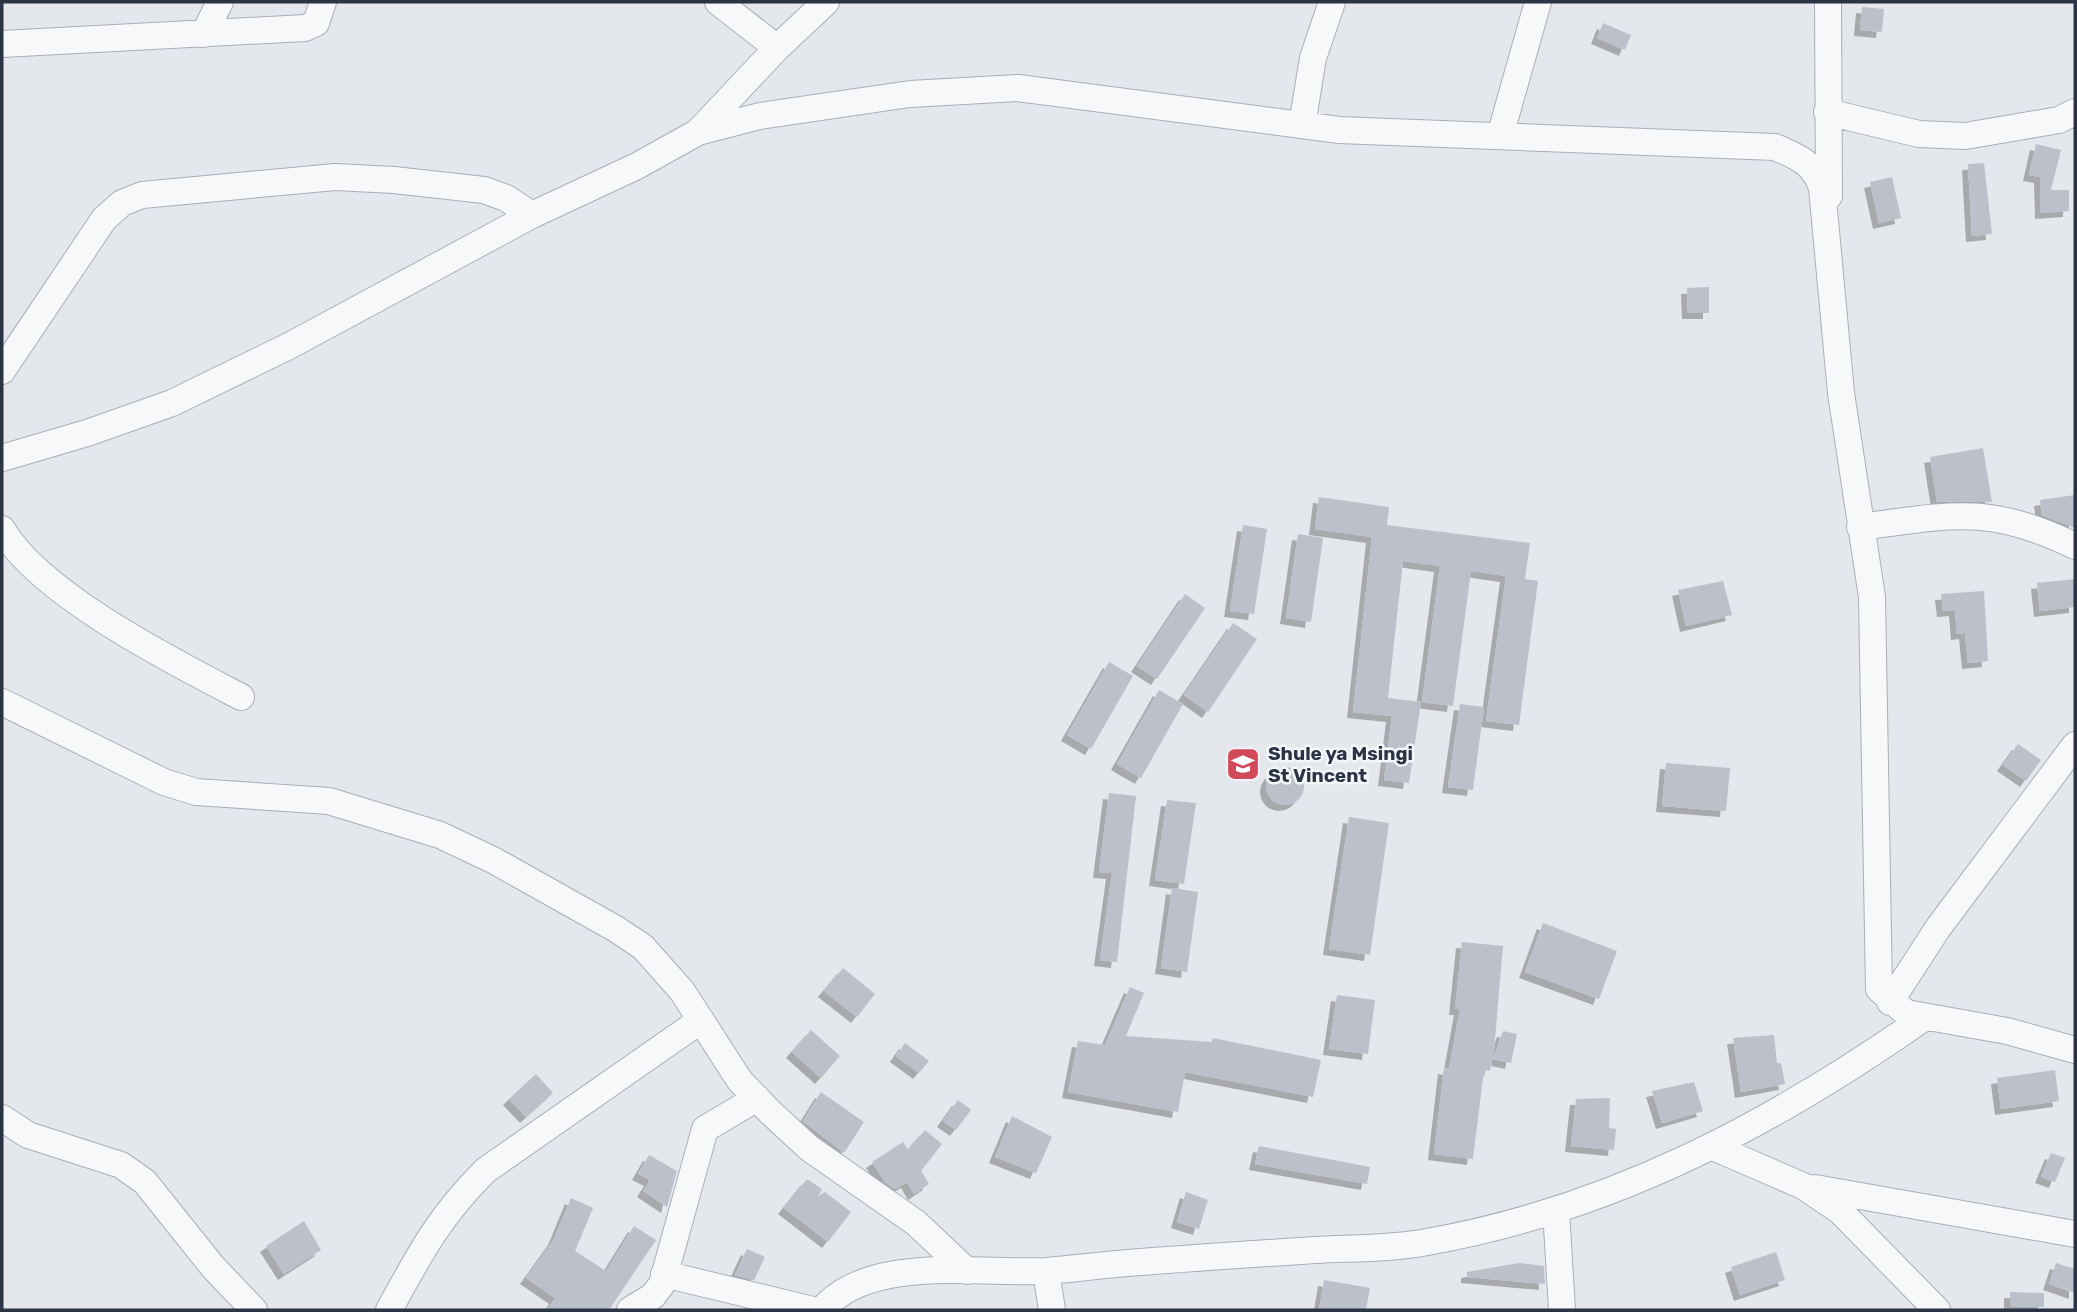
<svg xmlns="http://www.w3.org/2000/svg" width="2077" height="1312" font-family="Rubik,sans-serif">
  <defs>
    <filter id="shadow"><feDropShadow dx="-6" dy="6" stdDeviation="0" flood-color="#0004"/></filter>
  </defs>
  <rect width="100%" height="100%" fill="#e4e7ec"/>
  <!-- building -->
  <path fill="#bbc0ca" filter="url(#shadow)" d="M1862,7L1884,9L1882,32L1860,30Z
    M1603,23L1631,35L1625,50L1597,38Z
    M2036,144L2061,150L2051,190H2069V211L2041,213L2040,177L2029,175Z
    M1984,163L1992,234L1972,236L1968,164Z
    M1892,177L1901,218L1879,223L1870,182Z
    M1709,287V313H1688L1687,288Z
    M1983,448L1992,502H1937L1930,457Z
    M2075,495V528L2042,515L2040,500Z
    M1319,497L1389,507L1387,525L1530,543L1525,579L1538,581L1519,725L1486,721L1506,576L1471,571L1453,706L1422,702L1440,566L1403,561L1388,698L1421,702L1409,783L1384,780L1392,716L1353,712L1372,537L1315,529Z
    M1243,525L1267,529L1254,614L1230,611Z
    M1298,534L1323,538L1311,622L1286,618Z
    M2075,579V607L2040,611L2037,583Z
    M1723,581L1732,615L1686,626L1678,590Z
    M1984,591L1988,661L1968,663L1965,633L1957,634L1955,610L1943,611L1941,594Z
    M1185,594L1205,608L1157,679L1137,666Z
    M1233,623L1257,639L1208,712L1184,695Z
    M1109,662L1133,676L1091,749L1067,735Z
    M1159,690L1183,704L1141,778L1117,764Z
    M1460,704L1484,707L1473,790L1448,787Z
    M2018,744L2041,760L2026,781L2003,765Z
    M1666,763L1730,768L1726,811L1662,806Z
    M1266 786a19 19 0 1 1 38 0a19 19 0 1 1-38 0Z
    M1109,793L1136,796L1117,962L1100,960L1112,873L1099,872Z
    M1167,800L1196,803L1184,884L1155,880Z
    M1349,817L1389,823L1370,955L1329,949Z
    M1172,888L1198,892L1187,972L1161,968Z
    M1543,923L1617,951L1599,999L1525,972Z
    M1462,942L1503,946L1494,1050L1490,1071L1484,1070L1473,1159L1434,1154L1444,1068L1449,1069L1460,1009H1455Z
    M843,968L875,994L857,1017L824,991Z
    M1130,987L1144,993L1126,1036L1212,1042L1213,1038L1321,1060L1313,1097L1185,1072L1178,1112L1068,1092L1078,1041L1105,1045Z
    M1337,995L1375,1000L1368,1054L1329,1049Z
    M811,1030L840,1056L821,1078L792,1052Z
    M1503,1031L1517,1034L1511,1063L1493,1059Z
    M1774,1035L1777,1063H1781L1785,1084L1741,1092L1733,1038Z
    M905,1043L929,1061L919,1073L896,1056Z
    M2055,1070L2059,1101L2001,1109L1997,1078Z
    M536,1074L553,1093L526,1117L509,1099Z
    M1694,1082L1703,1111L1662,1123L1652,1091Z
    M821,1092L864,1122L844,1153L803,1121Z
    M1610,1098L1609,1128L1616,1129L1614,1150L1571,1146L1576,1099Z
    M958,1100L971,1110L956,1130L943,1121Z
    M1012,1116L1052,1137L1036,1173L995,1157Z
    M925,1130L942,1144L921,1171L929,1184L914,1194L907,1182L895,1189L885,1182L872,1162L903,1142L908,1150Z
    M1259,1146L1370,1167L1367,1184L1255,1164Z
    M2051,1153L2065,1158L2055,1182L2041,1177Z
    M649,1155L677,1171L667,1207L643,1191L650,1180L638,1174Z
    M807,1179L822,1189L818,1196L825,1192L851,1212L828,1242L784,1208Z
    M1186,1192L1208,1200L1199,1229L1177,1222Z
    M571,1198L593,1208L575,1251L606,1271L634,1226L656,1240L609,1310H547L555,1298L526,1278L554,1239Z
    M304,1221L321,1250L284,1274L266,1246Z
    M747,1249L765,1257L754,1280L735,1275Z
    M1776,1252L1785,1280L1740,1295L1731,1267Z
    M1519,1263L1544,1266L1545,1284L1467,1277V1272Z
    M2056,1263L2075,1269V1293L2049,1284Z
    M1324,1280L1370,1288L1366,1310H1319Z
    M2010,1292L2044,1293V1307L2010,1306Z"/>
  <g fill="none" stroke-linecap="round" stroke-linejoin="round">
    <!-- minor casing -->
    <g stroke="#a9aeb7" stroke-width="28">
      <path id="minor" d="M718,2L777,48
        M1828,2L1829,196
        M204,34L220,2
        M2,44L305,28L316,23L323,2
        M1827,112L1919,134L1965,136L2059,120L2075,112
        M1302,125L1313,58L1332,2
        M698,132L777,48L826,2
        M1500,136L1538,2
        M2,371L104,219L122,203L142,195L335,177L394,180L484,190L506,198L532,215
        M2,458L87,433L172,403L289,346L532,215L637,166L698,132L760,116L910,94L1018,88L1339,130L1775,147C1798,157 1814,163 1822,188L1841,393L1872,597L1879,989L1906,1013L2007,1031L2075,1050
        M1860,527C1951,515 1989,504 2075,546
        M2,529C39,594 174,662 241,697
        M2,702L164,782L196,792L329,801L440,835L493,860L616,929L643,947L682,991L740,1081L770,1112L809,1148L916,1223L967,1271
        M1890,1002L1938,928L2075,745
        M2,1118L28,1135L121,1165L145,1182L213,1267L254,1310
        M1713,1147L1803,1186L1840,1211L1937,1310
        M1815,1188L2075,1234
        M1556,1210L1562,1310
        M1046,1271L1052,1310
        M664,1274L813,1310
        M389,1310C419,1255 440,1215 486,1170L701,1020
        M630,1310L653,1296L662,1284L705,1129L757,1098
        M822,1310C869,1254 980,1274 1046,1271C1073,1269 1101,1265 1128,1263C1190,1258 1253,1254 1315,1250C1352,1248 1391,1249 1427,1242C1613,1209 1772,1124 1925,1017"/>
    </g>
    <!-- minor -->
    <use href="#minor" stroke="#f7f8fa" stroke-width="26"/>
  </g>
  <!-- icons -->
  <defs>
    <g id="school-square" transform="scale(1.75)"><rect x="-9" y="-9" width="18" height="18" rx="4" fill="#d1495b" stroke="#f4f6f9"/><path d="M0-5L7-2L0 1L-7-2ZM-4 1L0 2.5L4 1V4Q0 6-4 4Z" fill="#fff"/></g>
  </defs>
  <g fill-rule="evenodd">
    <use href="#school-square" x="1243" y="764"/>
  </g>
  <g text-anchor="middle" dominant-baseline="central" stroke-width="5" stroke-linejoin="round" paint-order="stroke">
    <!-- poi labels -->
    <g font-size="19" font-weight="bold" fill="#2b3445" stroke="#f4f6f9" text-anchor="start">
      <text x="1268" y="753">Shule ya Msingi<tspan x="1268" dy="22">St Vincent</tspan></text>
    </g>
  </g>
  <!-- border -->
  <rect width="2077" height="1312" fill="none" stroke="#2b3445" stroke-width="7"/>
</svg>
